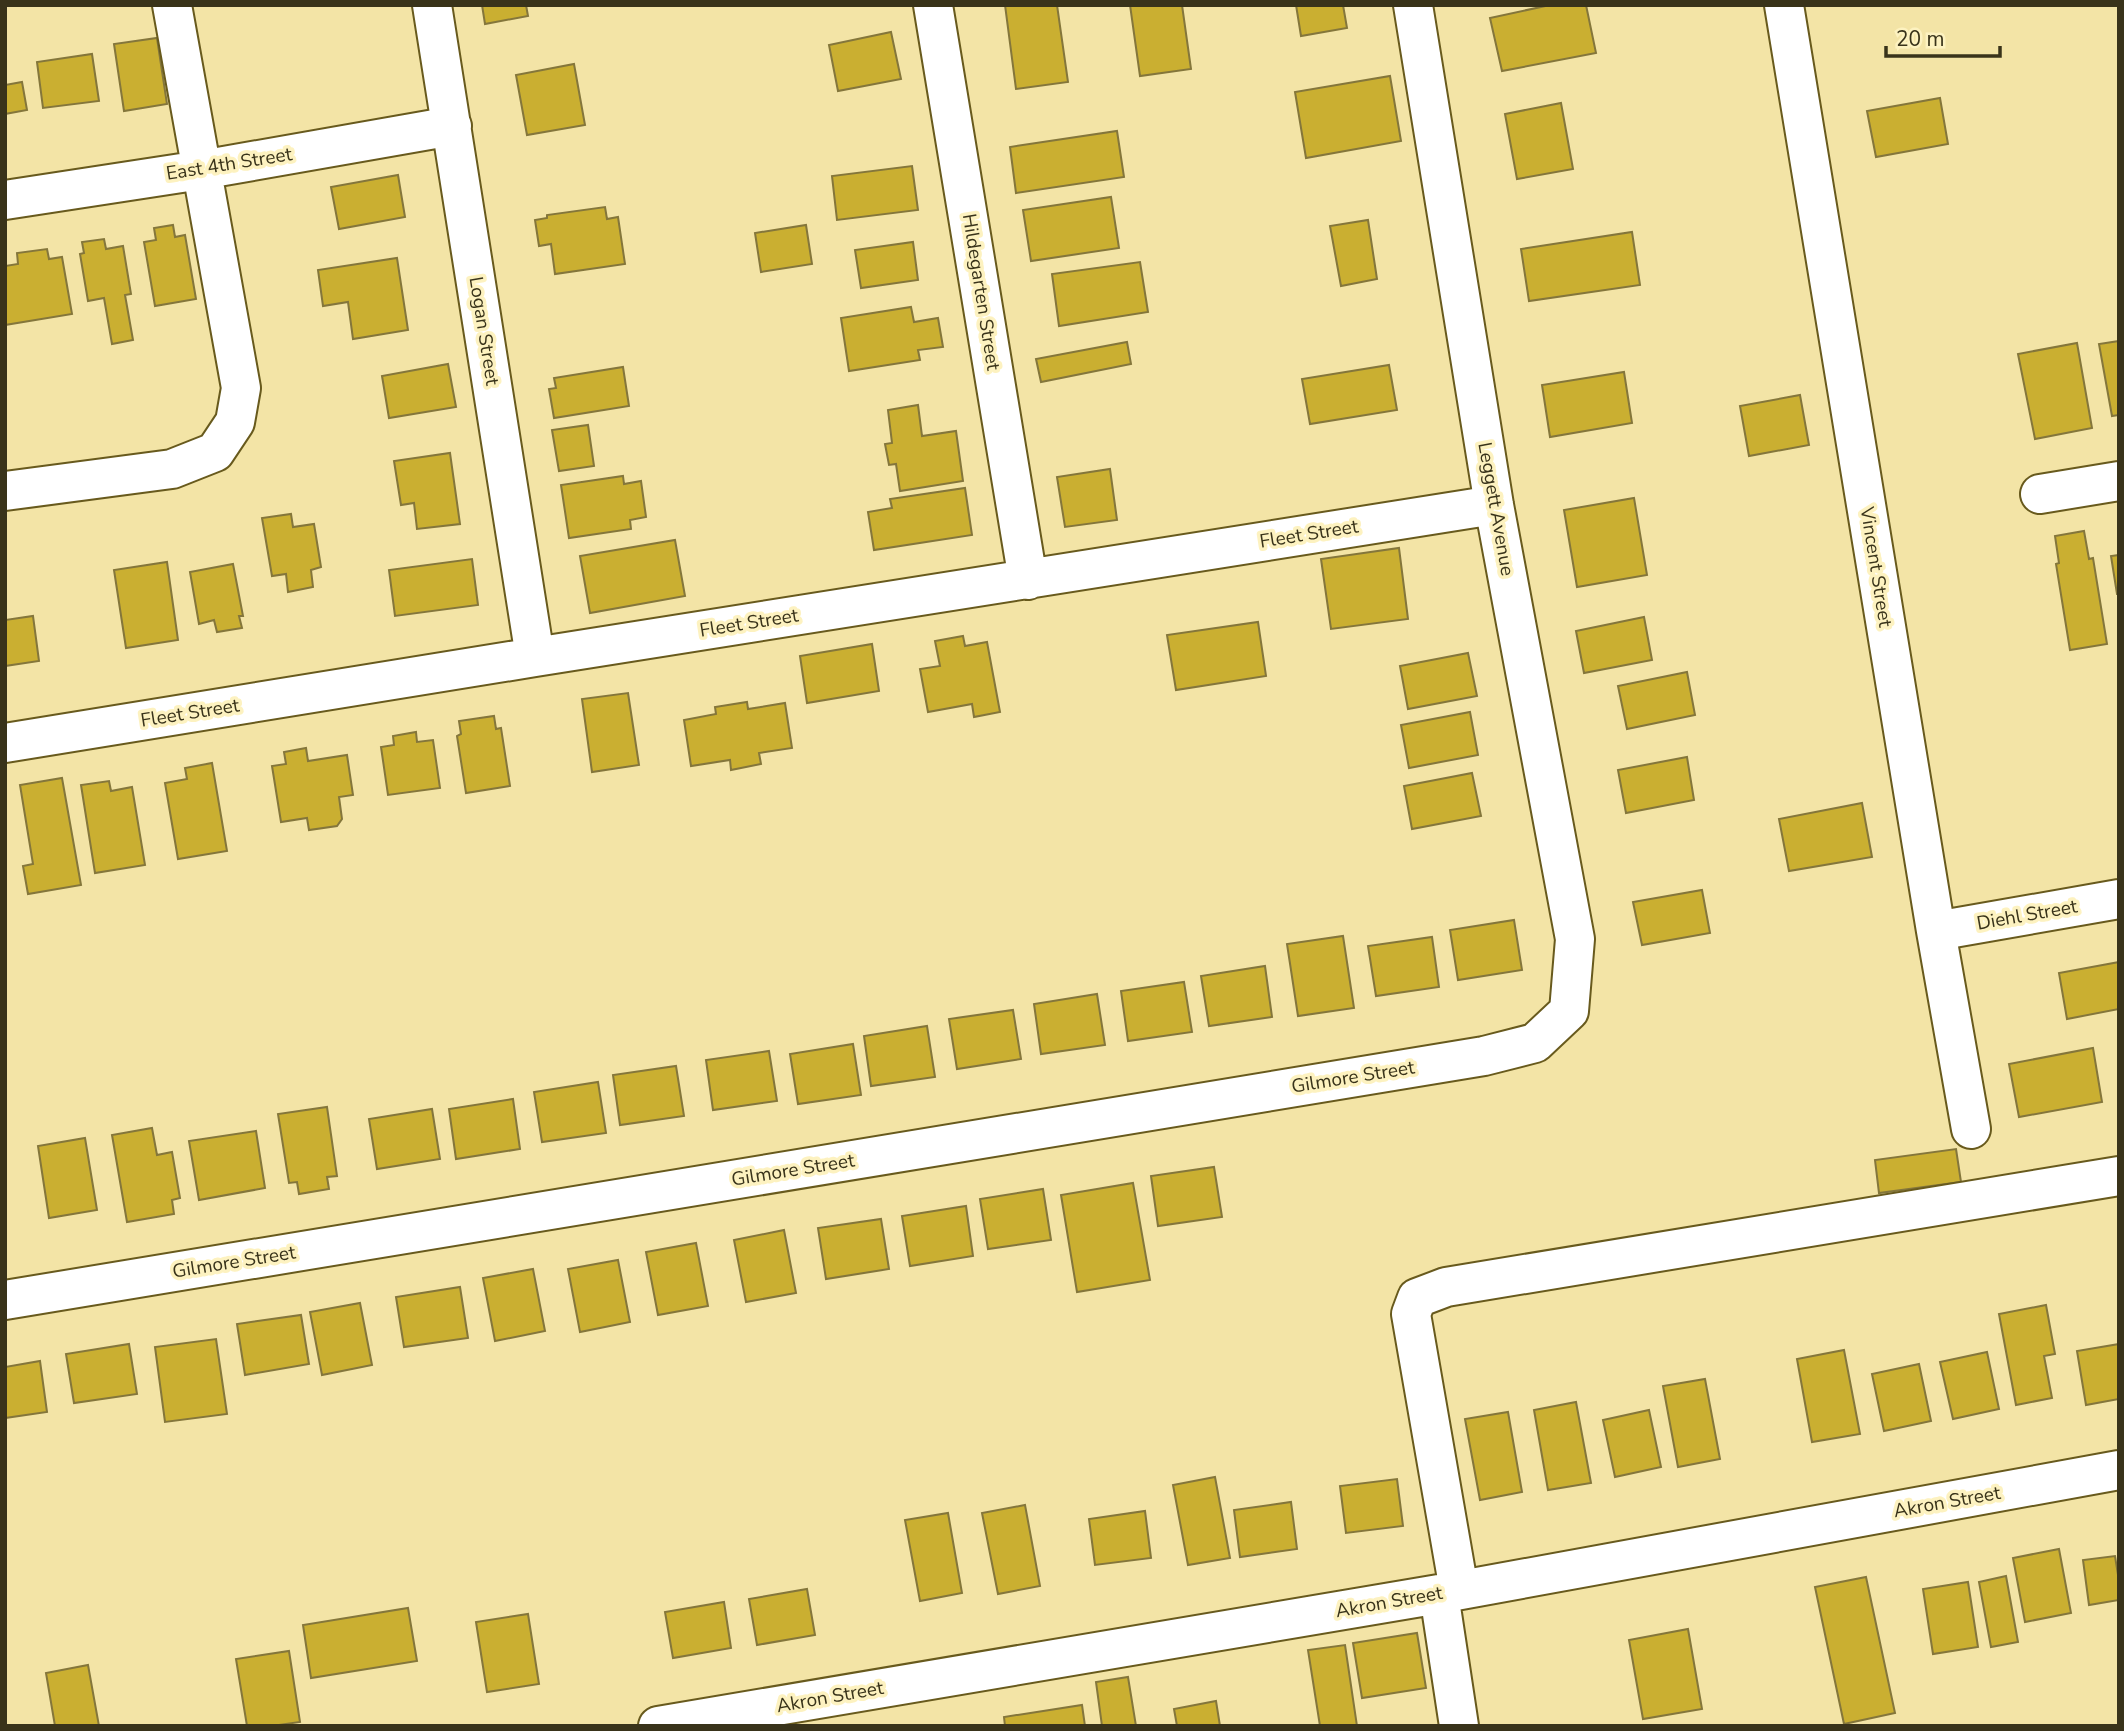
<svg xmlns="http://www.w3.org/2000/svg" width="2124" height="1731" font-family="'Nunito Sans',sans-serif">
  <rect width="100%" height="100%" fill="#f3e4a6"/>
  <!-- building -->
  <path fill="#caaf31" stroke="#84763b" stroke-width="2" d="M482,5H526L528,16L485,24Z
    M1005,5H1057L1068,82L1016,89Z
    M1130,5H1182L1191,69L1140,76Z
    M1296,5H1343L1347,28L1301,36Z
    M1550,5H1586L1596,53L1502,71L1490,18Z
    M891,32L901,79L838,91L829,45Z
    M157,38L167,104L124,111L114,44Z
    M92,54L99,101L43,108L37,62Z
    M574,64L585,125L527,135L516,75Z
    M1390,76L1401,141L1306,158L1295,92Z
    M22,82L27,110L5,114V85Z
    M1940,98L1948,144L1876,157L1867,111Z
    M1561,103L1573,169L1517,179L1505,114Z
    M1117,131L1124,177L1016,193L1010,147Z
    M912,166L918,210L837,220L832,176Z
    M398,175L405,217L339,229L331,187Z
    M1111,197L1119,248L1031,261L1023,210Z
    M605,207L607,219L618,217L625,264L555,274L551,244L539,246L535,220L547,218V215Z
    M1368,220L1377,279L1341,286L1330,226Z
    M173,225L175,237L185,235L196,299L155,306L144,242L156,240L154,228Z
    M806,225L812,264L761,272L755,233Z
    M1632,232L1640,285L1529,301L1521,249Z
    M104,239L106,249L123,246L131,294L125,295L133,340L112,344L104,298L88,301L80,254L84,253L82,242Z
    M913,242L918,280L861,288L855,250Z
    M47,249L49,259L62,257L72,314L5,325V266L18,264L17,253Z
    M397,258L408,330L353,339L348,302L323,306L318,270Z
    M1140,262L1148,312L1059,326L1052,274Z
    M911,307L914,322L938,318L943,347L918,350L920,360L849,371L841,318Z
    M2119,341V415L2112,416L2099,344Z
    M1127,342L1131,364L1041,382L1036,359Z
    M2077,343L2092,428L2035,439L2018,354Z
    M448,364L456,407L389,418L382,376Z
    M1389,365L1397,410L1310,424L1302,379Z
    M623,367L629,406L554,418L549,389L556,388L554,378Z
    M1624,372L1632,423L1550,437L1542,385Z
    M1800,395L1809,445L1749,456L1740,406Z
    M918,405L922,436L956,431L963,481L900,491L896,464L889,465L885,444L892,443L888,410Z
    M588,425L594,466L559,471L552,430Z
    M450,453L460,524L417,529L414,503L401,505L394,461Z
    M1110,469L1117,520L1065,527L1057,477Z
    M623,476L624,484L641,481L646,517L630,520L631,529L569,538L561,485Z
    M965,488L972,535L874,550L868,512L892,508L890,499Z
    M1634,498L1647,575L1577,587L1564,510Z
    M291,514L293,527L314,524L321,567L311,570L313,587L288,592L286,574L272,576L262,518Z
    M2084,531L2089,559L2093,558L2107,644L2070,650L2056,564L2059,563L2055,536Z
    M675,540L685,596L590,613L580,556Z
    M1399,548L1408,619L1331,629L1321,559Z
    M2119,555V594H2117L2111,556Z
    M472,559L478,605L395,616L389,570Z
    M167,562L178,640L126,648L114,570Z
    M233,564L243,616H239L242,628L217,632L214,620L199,624L190,572Z
    M33,616L39,661L5,666V620Z
    M1644,617L1652,660L1584,673L1576,631Z
    M1258,622L1266,676L1176,690L1167,635Z
    M963,636L965,646L987,642L1000,712L974,717L972,704L928,712L920,669L940,666L935,641Z
    M872,644L879,691L807,703L800,656Z
    M1468,653L1477,696L1408,709L1400,666Z
    M1687,672L1695,715L1627,729L1618,686Z
    M628,693L639,765L592,772L582,699Z
    M747,702L748,709L785,703L792,748L759,753L761,764L731,770L730,760L691,766L684,720L716,714L715,707Z
    M1470,712L1478,755L1409,768L1401,725Z
    M494,716L496,729L501,728L510,786L466,793L457,736L461,734L459,721Z
    M416,732L417,742L433,740L440,788L388,795L381,747L394,745L393,736Z
    M306,748L308,761L347,755L353,795L339,797L342,819L337,826L309,830L307,818L281,822L272,766L286,764L284,752Z
    M1687,757L1694,800L1626,813L1618,770Z
    M212,763L227,851L178,859L165,783L187,779L185,768Z
    M1472,773L1481,816L1412,829L1404,786Z
    M62,778L81,885L28,894L23,866L33,864L20,785Z
    M109,781L111,791L132,787L145,865L95,873L81,785Z
    M1862,803L1872,857L1789,871L1779,819Z
    M1702,890L1710,933L1642,945L1633,902Z
    M1514,920L1522,970L1458,980L1450,930Z
    M1343,936L1354,1008L1298,1016L1287,944Z
    M1432,937L1439,987L1376,996L1368,946Z
    M2119,962V1009L2067,1019L2059,973Z
    M1265,966L1272,1017L1209,1026L1201,976Z
    M1184,982L1192,1032L1128,1041L1121,991Z
    M1097,994L1105,1045L1041,1054L1034,1004Z
    M1013,1010L1021,1059L957,1069L949,1019Z
    M927,1026L935,1077L871,1086L864,1036Z
    M853,1044L861,1095L798,1104L790,1054Z
    M2093,1048L2102,1102L2019,1117L2009,1064Z
    M769,1051L777,1101L713,1110L706,1060Z
    M676,1066L684,1116L620,1125L613,1075Z
    M598,1082L606,1133L542,1142L534,1092Z
    M513,1099L520,1149L456,1159L449,1109Z
    M327,1107L337,1176L327,1177L329,1189L299,1194L297,1182L289,1183L278,1114Z
    M432,1109L440,1159L377,1169L369,1119Z
    M152,1128L157,1155L172,1152L180,1198L172,1200L174,1214L127,1222L112,1135Z
    M256,1131L265,1188L199,1200L189,1141Z
    M85,1138L97,1210L49,1218L38,1146Z
    M1956,1149L1961,1182L1879,1193L1875,1160Z
    M1214,1167L1222,1217L1158,1226L1151,1176Z
    M1133,1183L1150,1280L1077,1292L1061,1195Z
    M1043,1189L1051,1240L988,1249L980,1199Z
    M966,1206L973,1256L910,1266L902,1216Z
    M881,1219L889,1269L826,1279L818,1228Z
    M784,1230L796,1293L746,1302L734,1240Z
    M696,1243L708,1306L658,1315L646,1252Z
    M618,1260L630,1322L580,1332L568,1269Z
    M533,1269L545,1331L495,1341L483,1278Z
    M460,1287L468,1338L404,1347L396,1297Z
    M360,1303L372,1365L322,1375L310,1312Z
    M2046,1305L2055,1354L2044,1356L2052,1398L2016,1405L1999,1314Z
    M301,1315L309,1364L245,1375L237,1324Z
    M216,1339L227,1414L165,1422L155,1347Z
    M129,1344L137,1394L74,1403L66,1354Z
    M2119,1344V1399L2086,1405L2077,1351Z
    M1844,1350L1860,1434L1812,1442L1797,1359Z
    M1987,1352L1999,1409L1953,1419L1940,1362Z
    M40,1361L47,1412L5,1418V1367Z
    M1919,1364L1931,1421L1884,1431L1872,1374Z
    M1705,1379L1720,1459L1678,1467L1663,1386Z
    M1576,1402L1591,1483L1548,1490L1534,1410Z
    M1649,1410L1661,1467L1615,1477L1603,1420Z
    M1508,1412L1522,1492L1480,1500L1465,1419Z
    M1215,1477L1230,1558L1188,1565L1173,1485Z
    M1397,1479L1403,1526L1346,1533L1340,1486Z
    M1291,1502L1297,1549L1240,1557L1234,1510Z
    M1025,1505L1040,1586L998,1594L982,1513Z
    M1145,1511L1151,1558L1095,1565L1089,1519Z
    M948,1513L962,1593L920,1601L905,1520Z
    M2059,1549L2071,1613L2025,1622L2013,1558Z
    M2115,1556L2119,1581V1600L2089,1605L2083,1560Z
    M2006,1576L2018,1642L1991,1647L1979,1582Z
    M1866,1577L1895,1713L1844,1724L1815,1587Z
    M1968,1582L1978,1647L1933,1654L1923,1589Z
    M807,1589L815,1635L757,1645L749,1599Z
    M724,1602L731,1648L673,1658L665,1612Z
    M408,1608L417,1661L311,1678L303,1625Z
    M528,1614L539,1684L487,1692L476,1622Z
    M1688,1629L1702,1709L1643,1719L1629,1640Z
    M1417,1633L1426,1688L1362,1698L1353,1643Z
    M1345,1645L1357,1726H1320L1308,1650Z
    M289,1651L300,1722L272,1726H247L236,1659Z
    M88,1665L99,1726H55L46,1673Z
    M1128,1677L1136,1726H1102L1096,1682Z
    M1216,1701L1220,1726H1177L1174,1709Z
    M1082,1705L1085,1726H1005L1004,1717Z"/>
  <g fill="none" stroke-linecap="round" stroke-linejoin="round">
    <!-- minor casing -->
    <g stroke="#685a1d" stroke-width="42">
      <path id="minor" d="M432,5L535,657
        M933,5L1028,580
        M1784,5L1936,931L1971,1129
        M5,200L201,170L452,126
        M5,491L172,469L215,452L235,422L241,388L172,5
        M2040,494L2119,481
        M5,743L535,657L1494,505
        M1936,931L2119,899
        M5,1300L1484,1056L1535,1043L1569,1011L1575,939L1494,505L1413,5
        M1459,1590L1411,1314L1417,1298L1446,1287L2119,1176
        M1439,1594L1459,1726
        M658,1726L1439,1594L2119,1470"/>
    </g>
    <!-- minor -->
    <use href="#minor" stroke="#fff" stroke-width="38"/>
  </g>
  <g text-anchor="middle" dominant-baseline="central" stroke-width="7" stroke-linejoin="round" paint-order="stroke">
    <!-- street labels -->
    <g font-size="19" fill="#39331a" stroke="#fdf2c0">
      <text transform="translate(229 164) rotate(-9)">East 4th Street</text>
      <text transform="translate(981 292) rotate(81)">Hildegarten Street</text>
      <text transform="translate(484 331) rotate(81)">Logan Street</text>
      <text transform="translate(1496 509) rotate(80)">Leggett Avenue</text>
      <text transform="translate(1309 534) rotate(-9)">Fleet Street</text>
      <text transform="translate(1876 567) rotate(81)">Vincent Street</text>
      <text transform="translate(749 623) rotate(-9)">Fleet Street</text>
      <text transform="translate(190 713) rotate(-9)">Fleet Street</text>
      <text transform="translate(2027 915) rotate(-10)">Diehl Street</text>
      <text transform="translate(1353 1077) rotate(-9)">Gilmore Street</text>
      <text transform="translate(793 1170) rotate(-9)">Gilmore Street</text>
      <text transform="translate(234 1262) rotate(-9)">Gilmore Street</text>
      <text transform="translate(1947 1502) rotate(-10)">Akron Street</text>
      <text transform="translate(1389 1602) rotate(-10)">Akron Street</text>
      <text transform="translate(830 1697) rotate(-10)">Akron Street</text>
    </g>
  </g>
  <!-- border -->
  <rect width="2124" height="1731" fill="none" stroke="#39331a" stroke-width="14"/>
  <!-- scale -->
  <path d="M1886 46v10h114v-10" fill="none" stroke="#39331a" stroke-width="3.5"/>
  <text x="1896" y="46" font-size="21" fill="#39331a" stroke="#fdf2c0" stroke-width="5" paint-order="stroke">20 m</text>
</svg>
